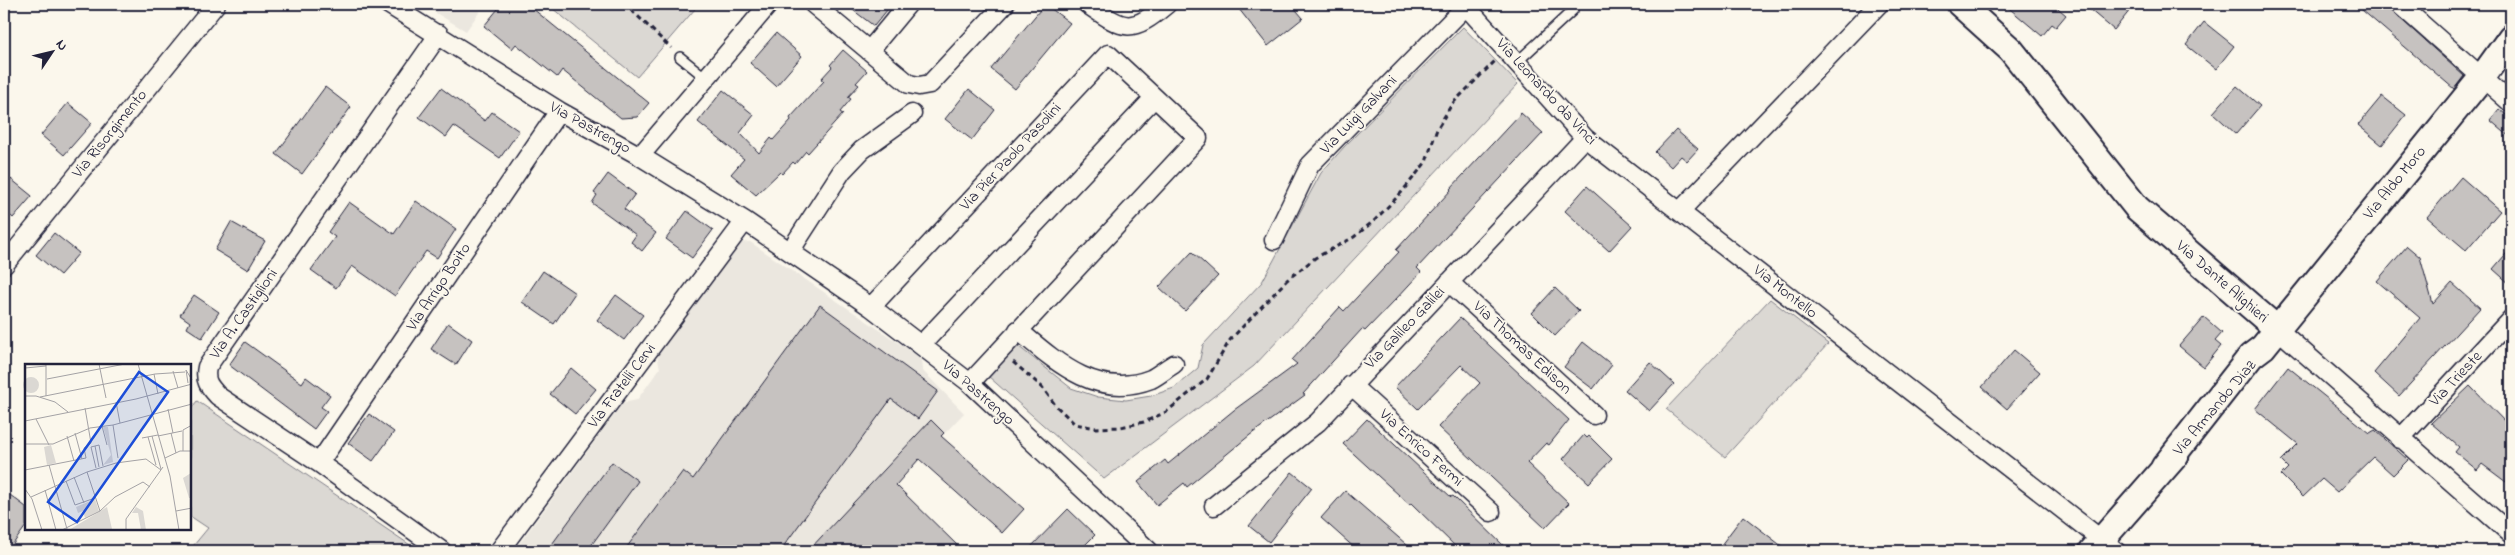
<svg xmlns="http://www.w3.org/2000/svg" width="2515" height="555" font-family="'Indie Flower',sans-serif">
  <rect width="100%" height="100%" fill="#fbf7ec"/>
  <filter id="ink" filterUnits="userSpaceOnUse"><feTurbulence type="fractalNoise" baseFrequency=".02" numOctaves="2"/><feDisplacementMap in="SourceGraphic" scale="10" xChannelSelector="R" yChannelSelector="G"/><feConvolveMatrix kernelMatrix="1 2 1 2 8 2 1 2 1" color-interpolation-filters="sRGB"/></filter>
  <g filter="url(#ink)">
    <!-- built -->
    <path fill="#ebe7df" d="M421,4H485L466,31Z
      M750,242L921,358L922,370L964,413L833,551H514L623,403L637,400L660,368L656,352L736,243Z"/>
    <!-- green -->
    <path fill="#dbd8d3" stroke="#7e7d87" d="M547,4H689L695,9L637,77Z
      M1463,27L1518,84L1254,366L1104,479L988,376L1018,346L1071,388L1098,397L1126,400L1151,396L1174,388L1198,368L1203,345L1262,282L1321,173L1344,147Z
      M1770,299L1828,344L1725,457L1666,409Z
      M197,401L419,551H189L208,528L190,516V410Z"/>
    <!-- building -->
    <path fill="#c6c2c0" stroke="#22223b" d="M502,4H527L649,103L637,117L621,118L562,70L557,77L516,44L512,49L484,26Z
      M845,4H892L874,26Z
      M1045,4L1070,23L1015,89L991,69Z
      M1235,4H1291L1303,18L1268,46Z
      M2004,4H2053L2066,15L2056,27L2052,24L2042,36Z
      M2083,4H2135L2114,30Z
      M2355,4H2384L2464,76L2454,89Z
      M2204,22L2234,46L2216,69L2186,45Z
      M776,33L802,56L776,86L750,63Z
      M843,50L867,71L856,83L859,85L848,97L851,99L840,112L843,114L808,153L806,151L795,164L793,162L782,174L780,172L756,195L731,174L744,159L698,122L723,90L754,115L740,133L759,153L771,138L773,140L791,120L790,118L824,81L821,79L832,67L830,65Z
      M2237,86L2260,106L2236,134L2213,113Z
      M325,87L351,107L302,174L276,154Z
      M441,88L485,121L492,112L519,131L500,158L454,126L446,137L419,117Z
      M969,89L995,110L972,140L945,119Z
      M2382,96L2406,115L2382,145L2358,125Z
      M68,103L92,123L64,155L41,135Z
      M2499,109L2511,119V138L2490,120Z
      M1521,113L1543,133L1417,268L1421,272L1396,299L1365,331L1362,329L1303,394L1305,395L1250,435L1187,487L1184,483L1157,505L1138,482L1165,460L1168,464L1234,410L1297,364L1292,360L1340,307L1344,311L1399,252L1396,250L1451,190L1450,189Z
      M1676,130L1698,149L1687,161L1681,156L1671,167L1655,152Z
      M608,174L635,194L624,209L656,233L642,251L631,242L636,235L592,203L597,195L594,193Z
      M2461,177L2500,211L2466,250L2427,217Z
      M11,179L32,196L13,218L4,210V188Z
      M1587,186L1632,226L1609,251L1565,211Z
      M416,201L456,229L437,258L426,251L395,296L352,266L336,288L311,270L335,237L328,232L349,202L394,234Z
      M687,211L713,230L692,258L666,239Z
      M231,222L265,241L248,270L215,250Z
      M54,233L79,253L60,275L36,255Z
      M2407,246L2420,257L2433,304L2452,283L2480,308L2399,396L2374,373L2420,318L2377,281Z
      M2511,248V285L2493,269Z
      M1192,252L1218,276L1185,311L1159,287Z
      M543,271L575,293L554,324L522,302Z
      M1555,288L1579,311L1555,336L1532,313Z
      M194,295L219,312L202,338L187,328L190,322L180,315Z
      M616,295L643,315L624,340L597,320Z
      M820,305L938,391L918,419L891,399L780,551H624L683,471L693,479Z
      M2204,317L2222,333L2215,341L2221,346L2204,367L2179,346Z
      M1460,318L1569,420L1549,445L1546,443L1527,463L1569,503L1545,528L1438,427L1480,383L1461,365L1418,409L1395,387Z
      M448,323L472,340L456,365L431,349Z
      M245,342L302,383L306,377L330,395L321,407L327,411L314,429L229,365Z
      M1583,342L1612,365L1593,389L1564,367Z
      M2014,350L2040,372L2007,409L1982,387Z
      M1650,362L1674,384L1649,411L1625,390Z
      M2288,367L2370,433L2375,430L2408,460L2393,475L2373,457L2337,492L2322,479L2303,497L2281,475L2288,468L2281,461L2298,444L2255,409Z
      M571,368L596,389L575,414L550,394Z
      M2470,386L2511,428V475L2506,482L2482,464L2477,470L2455,452L2459,447L2431,423Z
      M369,414L394,432L373,461L348,443Z
      M1367,419L1451,497L1453,496L1509,551H1460L1411,503L1410,505L1367,466L1343,444Z
      M931,420L944,433L941,436L1024,509L1002,533L919,459L896,485L963,551H808Z
      M1584,435L1587,438L1589,436L1612,459L1589,483L1563,459Z
      M612,462L638,481L587,551H547Z
      M1292,472L1312,488L1269,542L1249,526Z
      M1345,491L1414,551H1358L1321,518Z
      M10,495L26,507V526L8,551H4V504Z
      M1068,509L1095,535L1079,551H1027Z
      M1743,516L1788,551H1729L1721,545Z"/>
    <g fill="none" stroke-linecap="round" stroke-linejoin="round">
      <!-- lane casing -->
      <g stroke="#22223b" stroke-width="12">
        <path id="lane" d="M680,57L706,78
          M1517,62L1573,10L1568,4"/>
      </g>
      <!-- street casing -->
      <g stroke="#22223b" stroke-width="21">
        <path id="street" d="M388,4L559,111L640,156L745,221L871,307L970,383L1149,551
          M813,4L909,84L919,86L930,84L1005,4
          M1087,4C1125,30 1130,35 1167,4
          M1464,4L1585,138L2116,551
          M2399,4L2511,103
          M439,34L207,367C204,381 209,386 218,396L319,463L442,551
          M869,51L908,4
          M640,156L769,4
          M1680,211L1879,4
          M1274,240L1310,165L1466,6
          M792,252L796,242L842,171L862,150L912,114
          M4,265L216,4
          M1449,282L1594,415
          M871,307L1108,54L1198,138L970,383
          M2276,328L2511,534
          M1018,330C1056,362 1097,400 1151,379C1159,375 1167,368 1174,364
          M921,345L1154,98
          M1351,385L1491,512
          M2400,439L2511,319
          M319,463L559,111
          M1214,506L1318,422L1585,138
          M499,551L745,221"/>
      </g>
      <!-- secondary casing -->
      <g stroke="#22223b" stroke-width="29">
        <path id="secondary" d="M1960,4L2011,50L2137,208L2276,328
          M2164,467L2251,356L2263,347L2483,76L2511,37
          M2092,551L2176,455"/>
      </g>
      <!-- path -->
      <path stroke="#22223b" stroke-width="3" stroke-dasharray="5 4" stroke-linecap="butt" d="M625,4L671,48
        M1013,362L1042,387L1056,406L1075,424L1096,428L1121,427L1144,422L1166,412L1207,379L1230,340L1287,280L1315,258L1354,237L1375,220L1401,193L1426,162L1437,129L1452,104L1495,61"/>
      <!-- lane -->
      <use href="#lane" stroke="#fbf7ec" stroke-width="9"/>
      <!-- street -->
      <use href="#street" stroke="#fbf7ec" stroke-width="18"/>
      <!-- secondary -->
      <use href="#secondary" stroke="#fbf7ec" stroke-width="25"/>
    </g>
  </g>
  <g text-anchor="middle" dominant-baseline="central" stroke-width="4" stroke-linejoin="round" paint-order="stroke">
    <!-- street labels -->
    <g font-size="16" fill="#22223b" stroke="#fbf7ec">
      <text transform="translate(1546 92) rotate(47)">Via Leonardo da Vinci</text>
      <text transform="translate(1359 115) rotate(-46)">Via Luigi Galvani</text>
      <text transform="translate(590 128) rotate(29)">Via Pastrengo</text>
      <text transform="translate(110 134) rotate(-51)">Via Risorgimento</text>
      <text transform="translate(1011 157) rotate(-47)">Via Pier Paolo Pasolini</text>
      <text transform="translate(2395 183) rotate(-51)">Via Aldo Moro</text>
      <text transform="translate(2222 282) rotate(41)">Via Dante Alighieri</text>
      <text transform="translate(439 287) rotate(-56)">Via Arrigo Boito</text>
      <text transform="translate(1785 292) rotate(38)">Via Montello</text>
      <text transform="translate(244 314) rotate(-55)">Via A. Castiglioni</text>
      <text transform="translate(1405 328) rotate(-46)">Via Galileo Galilei</text>
      <text transform="translate(1522 348) rotate(43)">Via Thomas Edison</text>
      <text transform="translate(2456 379) rotate(-47)">Via Trieste</text>
      <text transform="translate(622 386) rotate(-53)">Via Fratelli Cervi</text>
      <text transform="translate(978 393) rotate(41)">Via Pastrengo</text>
      <text transform="translate(2215 408) rotate(-50)">Via Armando Diaz</text>
      <text transform="translate(1421 448) rotate(42)">Via Enrico Fermi</text>
    </g>
  </g>
  <!-- overview -->
  <g transform="translate(25 364)">
    <rect width="166" height="166" fill="#fbf7ec"/>
    <path d="M-2 21a8 8 0 1 1 16 0a8 8 0 1 1-16 0ZM78,63H83L88,98L78,101L86,91ZM26,81L31,99L22,101L19,83ZM166,109V134H164L158,114ZM70,135L74,147L60,154L58,147L53,149L51,143ZM82,143L87,165L85,166H44ZM111,143L118,147L121,166H116L113,149H107Z" fill="#dbd8d3"/>
    <path fill="none" stroke="#a4a2a5" stroke-width="1" d="M21,0V32M74,0L81,34M113,0L145,112L154,166M0,4L21,2M148,7L153,24M129,10L133,30M22,15L100,0M163,19L161,6L167,16M0,32H11L30,38L43,48M15,33L130,10L160,8M91,38L95,59M143,45L148,69M11,55L24,81M0,57L111,35L167,20M88,61L93,94M77,62L82,81M50,69L57,95M146,69L151,89M42,72L49,97M127,72L136,105M133,72L157,67M123,73L131,101M117,74L133,71M0,80H28L65,64L88,61L167,40M70,82L74,103M158,87V66L167,61M140,94L155,87H167M24,101L42,165M71,104L66,83L74,81L78,102M0,106L61,94L59,84L66,79L60,44M62,108L75,147M49,113L59,139M41,117L50,141L70,134M0,125L7,135L17,166M20,126L31,166M6,133L62,108L91,99L121,95L136,106M151,147L167,144M37,166L75,147L90,133L118,118L125,123M101,166V155L138,103"/>
    <path fill="#1d4ed8" fill-opacity="0.15" stroke="#1d4ed8" stroke-width="2.5" d="M114,8L143,28L52,158L23,138Z"/>
    <rect width="166" height="166" fill="none" stroke="#22223b" stroke-width="2.5"/>
  </g>
  <!-- margin -->
  <rect width="2515" height="555" fill="none" stroke="#fbf7ec" stroke-width="20"/>
  <rect x="10" y="10" width="2495" height="535" fill="none" stroke="#22223b" stroke-width="2" filter="url(#ink)"/>
  <!-- north arrow -->
  <g transform="translate(52 52) rotate(55)" stroke="#fbf7ec" stroke-width="4" paint-order="stroke">
  <path d="M0-4L9 19L0 12L-9 19Z" fill="#22223b"/>
  <text y="-8" font-size="14" font-weight="bold" text-anchor="middle" fill="#22223b">N</text>
  </g>
</svg>
